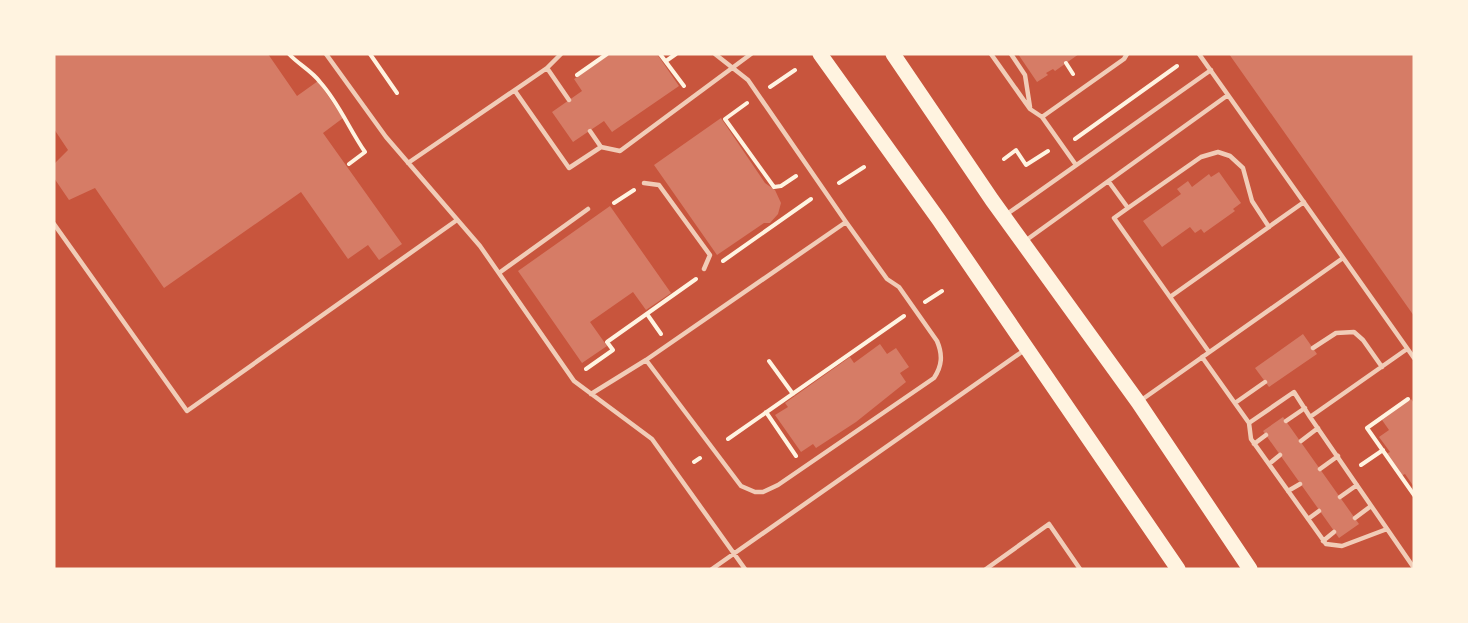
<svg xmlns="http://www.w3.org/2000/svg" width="1468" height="623" font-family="Arial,sans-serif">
  <rect width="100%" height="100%" fill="#c8553d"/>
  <!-- building -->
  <path fill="#d67c66" d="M54,54H268L297,96L318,81L343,118L323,133L402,244L379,260L368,245L348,259L301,192L164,288L95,188L69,200L54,178V164L68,150L54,129Z
    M610,54H657L679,86L612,132L604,121L573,142L552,112L582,91L574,79Z
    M1018,54H1079L1055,71L1053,69L1046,73L1048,75L1037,82Z
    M1229,54H1414V316Z
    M721,118L765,183L775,190L781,203L778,214L770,223H764L717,255L654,165Z
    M1219,172L1241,203L1233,209L1235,211L1204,233L1201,229L1195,233L1190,227L1162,247L1143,221L1181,194L1177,189L1188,181L1192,187L1209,174L1211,177Z
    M610,206L671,293L646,310L633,292L590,322L607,346L582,363L518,271Z
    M1303,334L1317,354L1269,387L1255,368Z
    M880,344L887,354L896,348L909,367L900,373L906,382L856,422L816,448L813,444L801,452L775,415L788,407L785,403L850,357L854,363Z
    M1411,399L1414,403V487L1405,474L1401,476L1386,454L1390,452L1379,437L1389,430L1382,420Z
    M1283,417L1359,524L1339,538L1263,431Z"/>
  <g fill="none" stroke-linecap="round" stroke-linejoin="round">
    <!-- path -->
    <path stroke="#fff3e0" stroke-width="4" d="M289,54C298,64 312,71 320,82C339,103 349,129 365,152L349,164
      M370,54L397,93
      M660,54L684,86
      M666,61L676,54
      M1066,63L1073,74
      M577,75L607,54
      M770,87L795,70
      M747,103L725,119L774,187L781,186L796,176
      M1075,139L1177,66
      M1004,159L1016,150L1026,165L1048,151
      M839,183L864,167
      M614,203L634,190
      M723,261L811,199
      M925,302L942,291
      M647,314L661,334
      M769,361L793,394
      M586,369L613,350L607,342L696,279
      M1408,399L1367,428L1414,495
      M766,412L796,456
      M728,439L904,316
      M694,462L700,458
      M1361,465L1383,450"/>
    <!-- service -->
    <path stroke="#f1ccb7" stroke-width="4.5" d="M326,54L386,137L480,246L574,381L652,439L745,569
      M991,54L1030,109L1042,117L1076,165
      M1011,54L1025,75L1030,107
      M1199,54L1414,358
      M547,68L569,100
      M515,91L569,168L601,147L620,151L751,54
      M1042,117L1124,59L1127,54
      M590,131L601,147
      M408,163L547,68L561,54
      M1109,182L1128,208L1114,218L1170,297L1304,202
      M644,183L659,185L710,255L704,269
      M1128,208L1201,157L1218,152L1230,156L1243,168L1252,201L1269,227
      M1007,214L1211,70
      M54,224L187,411L457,220
      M1025,241L1228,95
      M499,273L588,209
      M1170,297L1209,352
      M1313,348L1336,333L1354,332L1363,340L1382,367
      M1407,349L1310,417L1414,568
      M1202,357L1249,423L1251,439L1326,544L1342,546L1387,529
      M646,360L741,486L755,492H763L778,485L934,378C942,366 943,355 937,341L899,287L887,279L846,222
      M591,394L646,360L846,222L748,80L715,54
      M1140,401L1343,258
      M1235,403L1265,382
      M1286,421L1305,408
      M1249,423L1294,392L1310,417
      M1301,441L1318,428
      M1254,444L1266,435
      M1269,464L1280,455
      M1320,469L1338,456
      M1288,491L1300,484
      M1340,497L1357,485
      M1355,518L1371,506
      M1308,519L1319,511
      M1323,541L1334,532
      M712,569L1026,349
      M986,569L1049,524L1080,569"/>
    <!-- primary -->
    <path stroke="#fff3e0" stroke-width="15" d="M820,54L939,220L1178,569
      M893,54L992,200L1138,402L1250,569"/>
  </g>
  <!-- border -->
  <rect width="1468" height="623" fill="none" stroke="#fff3e0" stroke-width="111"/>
</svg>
